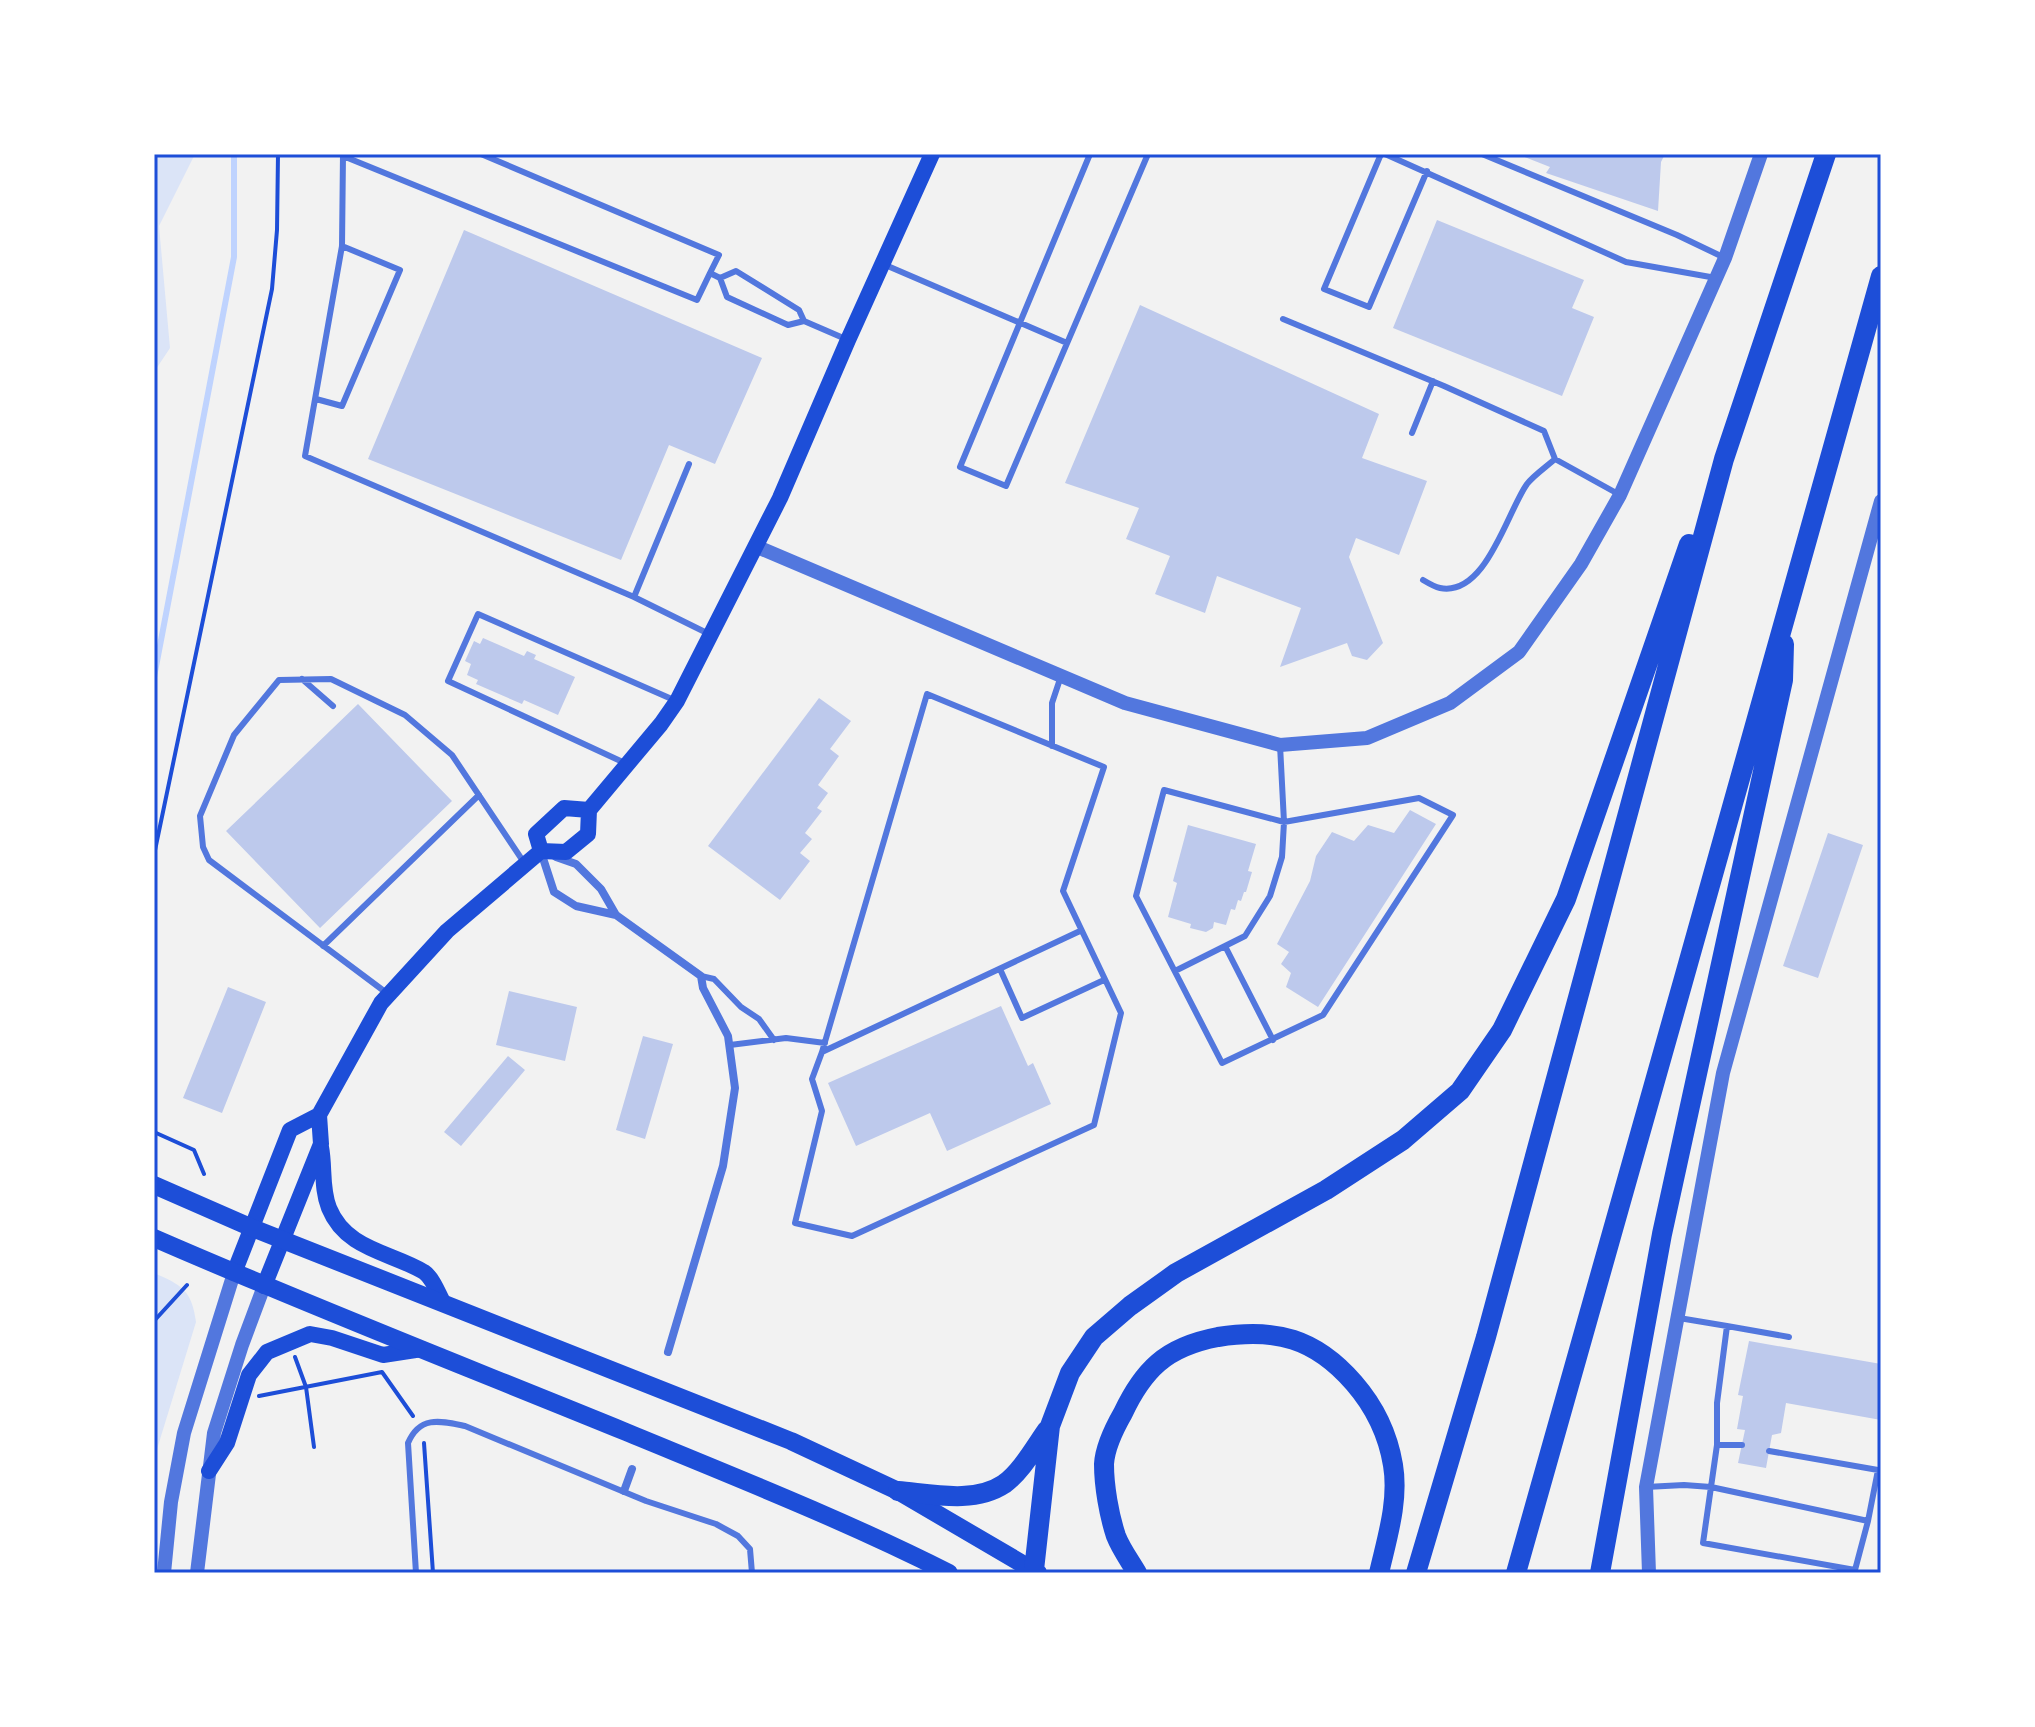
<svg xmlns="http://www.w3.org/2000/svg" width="2035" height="1727" font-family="Figtree,sans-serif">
  <rect width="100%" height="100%" fill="#f2f2f2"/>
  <!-- green -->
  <path fill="#dbe4f7" d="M154,154H195L159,226L170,348L154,372Z
    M154,1273C182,1285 192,1291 196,1322L154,1459Z"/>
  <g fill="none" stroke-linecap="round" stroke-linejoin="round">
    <!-- stream -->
    <path stroke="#bfd3fe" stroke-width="6" d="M154,677L234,257V154"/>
  </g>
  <!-- building -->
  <path fill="#bdc9ec" d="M1517,154H1665L1661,162L1658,211L1546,173L1550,167Z
    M1437,220L1584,280L1572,308L1594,317L1562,396L1393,328Z
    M464,230L762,358L715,464L669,445L621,560L368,459Z
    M1140,305L1379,414L1362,458L1427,481L1399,555L1356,538L1349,557L1383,643L1367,660L1352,656L1347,643L1280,667L1301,608L1217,576L1205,613L1155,594L1170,556L1126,539L1139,508L1065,483Z
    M483,638L524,656L527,651L536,655L534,659L575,677L558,715L524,700L522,704L476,684L478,680L467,675L471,664L465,661L474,641L480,644Z
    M819,698L851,721L830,749L839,756L818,785L828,793L817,808L822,811L805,833L812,839L800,853L810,861L780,900L708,846Z
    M358,704L452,801L320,928L226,831Z
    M1410,810L1436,824L1318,1007L1286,987L1291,973L1281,964L1289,952L1277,944L1310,881L1316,856L1332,832L1354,841L1368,825L1394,833Z
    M1188,825L1256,844L1248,871L1252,872L1246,892H1244L1241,901L1238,900L1235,910L1231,909L1226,925L1214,922L1213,928L1206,932L1190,928L1191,924L1168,917L1177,883L1173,881Z
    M1828,833L1863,845L1818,978L1783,966Z
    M228,987L266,1002L222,1113L183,1098Z
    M509,991L577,1007L565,1061L496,1045Z
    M1001,1006L1028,1066L1033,1063L1051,1104L947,1151L930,1113L856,1146L828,1083Z
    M643,1036L673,1044L645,1139L616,1130Z
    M508,1056L525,1070L461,1146L444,1132Z
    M1749,1341L1881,1364V1420L1786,1403L1781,1433L1772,1435L1766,1468L1738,1463L1745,1430L1737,1429L1743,1396L1738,1395Z"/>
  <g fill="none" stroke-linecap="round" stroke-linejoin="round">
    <!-- path -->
    <path stroke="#1d4ed8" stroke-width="4" d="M154,855L272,289L277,230L278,154
      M154,1132L194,1150L204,1174
      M154,1321L187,1285
      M295,1357L306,1387L314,1447
      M259,1396L382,1372L413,1416
      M424,1443L433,1573"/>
    <!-- service -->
    <path stroke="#5277de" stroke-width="6" d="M343,154L342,246L305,456L634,597L709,634
      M481,154L719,255L710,273L720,278L727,297L788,325L804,321L848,340
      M1090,154L960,467L1006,486L1148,154
      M1381,154L1324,289L1369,307L1427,171
      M1385,154L1626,262L1716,278
      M1482,154L1677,235L1725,258
      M343,156L697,300L710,273
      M883,264L1067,343
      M720,278L736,271L799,310L804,321
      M1283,319L1444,386L1544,431L1555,459L1620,495
      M316,399L342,406L400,270L342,246
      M1412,433L1433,381
      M1423,580C1428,583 1435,587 1440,588C1486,597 1507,512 1527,484C1534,475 1546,467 1555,459
      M634,597L689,464
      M302,679L333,706
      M1052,746V703L1061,676
      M627,764L448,681L478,614L674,700
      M1164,790L1284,822L1419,798L1453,815L1323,1015L1222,1063L1136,896Z
      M323,946L479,795
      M1225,946L1273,1040
      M1000,969L1022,1018L1104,980
      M1175,971L1245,936L1270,896L1282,857L1284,822L1280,745
      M701,976L714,979L741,1007L759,1019L774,1040
      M388,994L209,860L203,847L200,816L234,735L279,680L331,679L405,715L452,755L525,864
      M730,1045L786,1038L825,1043
      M822,1052L927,694L1104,767L1063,891L1121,1013L1094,1125L852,1236L795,1223L822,1111L812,1079L822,1052L1080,931
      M1679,1318L1727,1326L1717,1403V1445
      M1727,1326L1789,1337
      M1742,1445H1717L1703,1543L1855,1570L1868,1521
      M1646,1487L1684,1485L1711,1487L1868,1521L1878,1470L1769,1451
      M416,1573L408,1443C420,1415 441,1421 465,1426L646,1501L716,1524L738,1536L750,1549L752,1573"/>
    <!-- minor -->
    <path stroke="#5277de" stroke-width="8" d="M541,852L554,892L576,906L616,915
      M556,857L576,864L601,889L616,915L701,976L703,988L728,1036L735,1088L723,1166L668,1352
      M624,1491L632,1469"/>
    <!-- tertiary -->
    <path stroke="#5277de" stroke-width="14" d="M755,546L1125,703L1280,745L1367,738L1450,703L1519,652L1581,564L1620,495L1725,258L1761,154
      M164,1573L171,1502L184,1433L234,1273
      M197,1573L214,1433L242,1345L264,1286
      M1649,1573L1646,1487L1723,1073L1881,501"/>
    <!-- secondary -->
    <path stroke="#1d4ed8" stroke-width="16" d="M541,851L536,834L564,808L589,810
      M321,1147C325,1167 321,1188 329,1208C346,1250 391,1252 424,1272C433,1278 439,1295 444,1304
      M234,1273L290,1130L319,1115
      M264,1286L321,1144L319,1115L381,1003L447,931L541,851L566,852L588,834L589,810L661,724L677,701L780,498L848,340L932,154
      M209,1471L227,1443L249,1375L267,1352L310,1334L332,1338L383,1355L422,1349"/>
    <!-- primary -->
    <path stroke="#1d4ed8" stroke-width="18" d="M154,1185L250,1227L791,1441L898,1491L1038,1573
      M154,1238C310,1306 469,1368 626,1432C735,1477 844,1520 949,1573"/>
    <!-- motorway -->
    <path stroke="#1d4ed8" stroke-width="20" d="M898,1491C932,1494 974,1504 1004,1484C1021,1472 1035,1447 1047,1430
      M1034,1570L1050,1426L1070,1373L1094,1337L1130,1306L1176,1273L1326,1190L1403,1140L1460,1091L1502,1030L1566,899L1689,544
      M1137,1573C1130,1561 1121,1549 1116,1536C1109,1515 1104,1486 1104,1464C1105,1447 1115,1427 1123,1413C1131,1396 1143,1376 1158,1363C1174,1349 1197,1341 1218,1337C1276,1328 1315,1338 1354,1383C1374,1406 1388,1435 1393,1465C1399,1501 1387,1538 1379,1573
      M1416,1573L1486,1337L1724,459L1826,154
      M1516,1573C1641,1142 1757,707 1881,276
      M1600,1573L1662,1234L1783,680L1784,644"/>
  </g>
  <!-- border -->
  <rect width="2035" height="1727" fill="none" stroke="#ffffff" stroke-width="312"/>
  <rect x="156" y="156" width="1723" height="1415" fill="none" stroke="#1d4ed8" stroke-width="3"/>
</svg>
